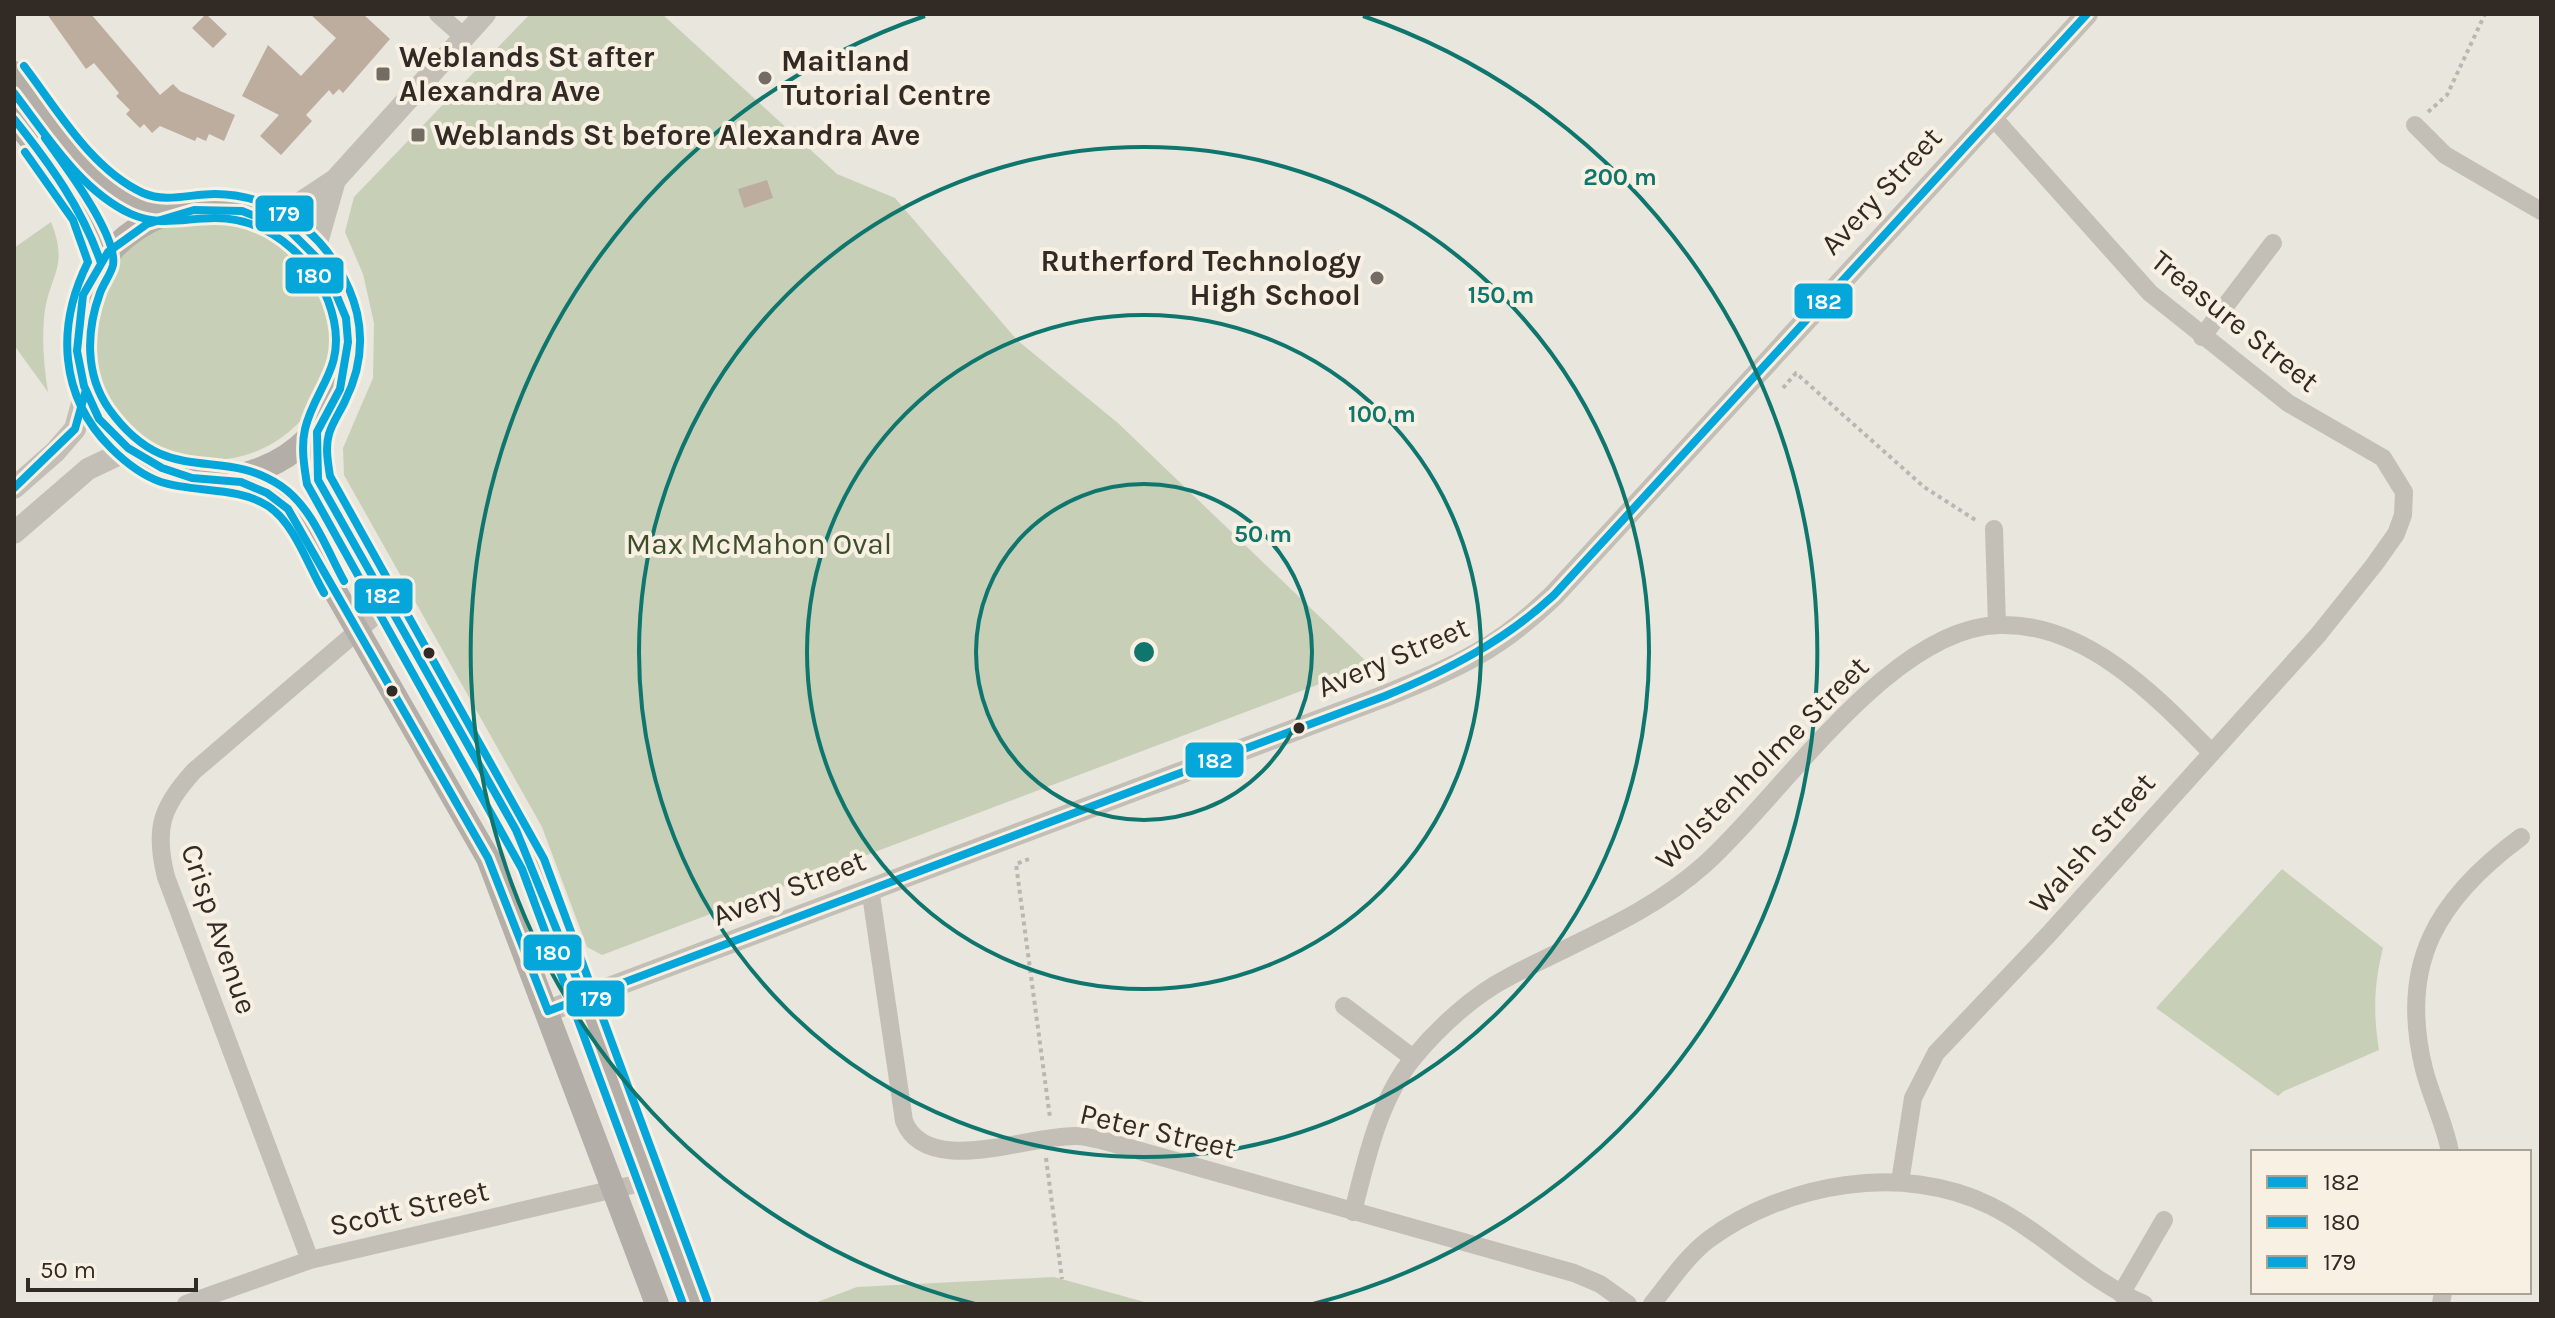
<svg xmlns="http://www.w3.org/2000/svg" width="2555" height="1318" font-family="Karla,sans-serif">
  <rect width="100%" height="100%" fill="#e9e6dd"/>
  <!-- green -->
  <path fill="#c7cfb7" d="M530,14H662L837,174L895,198L1017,340L1119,424L1370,665L602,955L587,947L542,827L344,475L343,448L373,378L374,323L363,274L345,232L354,197Z
    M89 338a122 122 0 1 1 244 0a122 122 0 1 1-244 0Z
    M51,222C70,269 48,275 44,318C42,343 44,367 48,392L14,345V248Z
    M2282,869L2383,948C2374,984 2373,1013 2379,1050L2284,1091L2278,1096L2156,1008Z
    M1054,1277L1152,1304H812L857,1287Z"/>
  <!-- building -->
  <path fill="#bcad9f" d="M47,14H91L160,95L173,84L180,91L235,115L224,141L209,134L206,141L197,137L195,141L160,126L152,133L144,124L140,128L126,114L130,110L116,96L119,93L94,63L86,69Z
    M206,14L227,34L213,48L192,28Z
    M310,14H363L390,39L343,93L339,89L333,95L329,90L306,115L312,121L281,155L260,136L279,115L242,96L268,45L301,76L336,38Z
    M767,180L773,198L744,208L738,189Z"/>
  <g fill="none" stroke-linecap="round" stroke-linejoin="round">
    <!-- path -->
    <path stroke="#bbb6af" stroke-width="4" stroke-dasharray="4 4" stroke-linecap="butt" d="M2428,112L2447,95L2485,14
      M1783,388L1796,373L1924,487L1977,521
      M1029,859L1016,864L1050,1118
      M1046,1158L1062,1279"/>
    <!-- minor -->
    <path stroke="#c3beb6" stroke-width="18" d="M438,14L464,37
      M2415,125L2445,155L2541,211
      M2202,337L2273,243
      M1994,529L1997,625
      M870,888L904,1121C927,1179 1030,1134 1077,1136C1085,1136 1094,1139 1101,1140L1574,1273L1600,1284L1628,1304
      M1344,1006L1413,1058
      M2450,1152C2445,1124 2431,1097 2424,1069C2398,964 2437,899 2521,837
      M1900,1182L1913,1098L1936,1053L2048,935L2318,635L2374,565L2396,534L2403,515L2404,492L2383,458L2288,403L2150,293L1991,115
      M1353,1212C1366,1160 1379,1098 1415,1056C1439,1027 1474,995 1507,978C1576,941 1646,917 1705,864C1782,795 1890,628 1999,625C2085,622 2155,695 2210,751
      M310,1260L166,877C154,829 161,807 194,771L388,605
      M2121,1294L2164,1220
      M186,1304L310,1260L649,1181
      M1652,1304C1669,1283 1686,1257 1708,1240C1785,1183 1903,1162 1991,1206C2045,1233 2085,1279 2144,1304
      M2441,1304L2443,1292"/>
    <!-- tertiary -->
    <path stroke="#c3beb6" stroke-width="22" d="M273,221L335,180L485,14
      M314,253L335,180
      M14,488L55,452L75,429L85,393
      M14,533L88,469L128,450
      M548,1011L1385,696C1458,666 1496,651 1554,595L2087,14"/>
    <!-- secondary -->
    <path stroke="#b3aea7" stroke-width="24" d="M14,73L107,182L133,202L166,213
      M14,119C51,164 84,207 101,263
      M76 342a136 136 0 1 1 272 0a136 136 0 1 1-272 0Z
      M319,426L315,459L326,498L471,748L533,864L696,1304
      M227,478L273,495L288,509L488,858L657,1304"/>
    <!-- bus-1 casing -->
    <g stroke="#f8f1e3" stroke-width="14">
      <path id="bus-1" d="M14,119C50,164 82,208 101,263
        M14,488L75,429L85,393
        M584,997L516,830L318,480L317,432L340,389L348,342L346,318L324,265L288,229L242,211L194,210L147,224L108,252L83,295L77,351L84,386L99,419L128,448L162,468L192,478L241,482L267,493L288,509L488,858L548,1011L1385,696C1448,670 1503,642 1554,595L2087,14"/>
    </g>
    <!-- bus-2 casing -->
    <g stroke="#f8f1e3" stroke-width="14">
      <path id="bus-2" d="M14,93C47,136 80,190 131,214C160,227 185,218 215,218C273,218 322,265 334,321C344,370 315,388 305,429C301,447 304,466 307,484L522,869L683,1304
        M25,152L73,220L88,262C56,326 59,396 111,448C125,462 141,475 161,482C195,493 237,486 268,506C295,524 308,566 324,593"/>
    </g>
    <!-- bus-3 casing -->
    <g stroke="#f8f1e3" stroke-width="14">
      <path id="bus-3" d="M24,66C57,109 91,169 143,193C166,203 190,194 215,194C284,194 341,248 357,313C364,344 359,373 345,401C340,412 332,423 329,434C325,447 328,463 330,476L544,859L707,1300
        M45,138C63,163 118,235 113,265C111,274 103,284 100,293C86,331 85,375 109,409C168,491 219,444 281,486C312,507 327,550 344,581"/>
    </g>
    <!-- bus-1 -->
    <use href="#bus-1" stroke="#05a7db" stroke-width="8"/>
    <!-- bus-2 -->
    <use href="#bus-2" stroke="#05a7db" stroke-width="8"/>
    <!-- bus-3 -->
    <use href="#bus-3" stroke="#05a7db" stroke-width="8"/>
  </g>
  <!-- distance rings -->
  <g fill="none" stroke="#0f766e" stroke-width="4">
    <circle cx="1144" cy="652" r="168"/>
    <circle cx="1144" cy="652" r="337"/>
    <circle cx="1144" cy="652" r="505"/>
    <path d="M975 1304A673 673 0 0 1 925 16M1363 16A673 673 0 0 1 1313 1304"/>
  </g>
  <!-- markers -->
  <g fill="#726c65" stroke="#f8f1e3" stroke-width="3">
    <rect x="375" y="66" width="16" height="16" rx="4"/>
    <circle cx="765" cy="78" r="8"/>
    <rect x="410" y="127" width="16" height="16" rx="4"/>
    <circle cx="1377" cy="278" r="8"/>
  </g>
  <g fill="#322b25" stroke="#f8f1e3" stroke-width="3">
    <circle cx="429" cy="653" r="7"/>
    <circle cx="392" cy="691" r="7"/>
    <circle cx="1299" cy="728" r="7"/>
  </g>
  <g text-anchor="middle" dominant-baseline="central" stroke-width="8" stroke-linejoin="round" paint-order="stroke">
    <!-- poi labels -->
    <g font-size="30" font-weight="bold" fill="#322b25" stroke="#f8f1e3" text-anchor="start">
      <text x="399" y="57">Weblands St after<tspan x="399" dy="34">Alexandra Ave</tspan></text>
      <text x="781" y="61">Maitland<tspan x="781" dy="34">Tutorial Centre</tspan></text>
      <text x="434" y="135">Weblands St before Alexandra Ave</text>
      <text x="1361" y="261" text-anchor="end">Rutherford Technology<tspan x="1361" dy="34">High School</tspan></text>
    </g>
    <!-- street labels -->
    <g font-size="30" fill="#322b25" stroke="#f8f1e3">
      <text transform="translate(1881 191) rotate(-47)">Avery Street</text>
      <text transform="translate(2235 321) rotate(39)">Treasure Street</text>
      <text transform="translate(1393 657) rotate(-23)">Avery Street</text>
      <text transform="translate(1762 763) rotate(-45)">Wolstenholme Street</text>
      <text transform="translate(2092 843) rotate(-49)">Walsh Street</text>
      <text transform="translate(789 888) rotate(-21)">Avery Street</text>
      <text transform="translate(219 929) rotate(71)">Crisp Avenue</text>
      <text transform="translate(1158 1131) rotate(13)">Peter Street</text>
      <text transform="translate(409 1208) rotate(-13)">Scott Street</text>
    </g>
    <!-- park labels -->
    <g font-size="30" fill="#3c4f2a" stroke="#f8f1e3">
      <text x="759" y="544">Max McMahon Oval</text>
    </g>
  </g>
  <circle cx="1144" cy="652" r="12" fill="#0f766e" stroke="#f8f1e3" stroke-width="4"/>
  <g font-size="24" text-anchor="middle" font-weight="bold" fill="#0f766e" stroke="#f8f1e3" stroke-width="8" stroke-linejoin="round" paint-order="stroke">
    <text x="1620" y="185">200 m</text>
    <text x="1501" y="303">150 m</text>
    <text x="1382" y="422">100 m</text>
    <text x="1263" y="542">50 m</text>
  </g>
  <g stroke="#f8f1e3" stroke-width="3">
    <rect x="254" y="194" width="61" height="39" rx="8" fill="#05a7db"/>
    <rect x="284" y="256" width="61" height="39" rx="8" fill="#05a7db"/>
    <rect x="1793" y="282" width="61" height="38" rx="8" fill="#05a7db"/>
    <rect x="353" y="577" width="61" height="38" rx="8" fill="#05a7db"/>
    <rect x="1184" y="741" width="61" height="38" rx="8" fill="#05a7db"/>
    <rect x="522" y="933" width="61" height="39" rx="8" fill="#05a7db"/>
    <rect x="565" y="979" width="61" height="39" rx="8" fill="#05a7db"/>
  </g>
  <g font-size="22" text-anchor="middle" font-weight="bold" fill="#fff">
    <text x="284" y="221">179</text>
    <text x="314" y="283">180</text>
    <text x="1824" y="309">182</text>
    <text x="383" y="603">182</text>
    <text x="1215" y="768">182</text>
    <text x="553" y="960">180</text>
    <text x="596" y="1006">179</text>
  </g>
  <!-- border -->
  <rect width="2555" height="1318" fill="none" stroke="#322b25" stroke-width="32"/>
  <!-- legend -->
  <rect x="2251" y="1150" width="280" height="144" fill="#f8f1e3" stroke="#a9a297" stroke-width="2"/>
  <rect x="2267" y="1176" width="40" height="12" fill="#05a7db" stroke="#a9a297" stroke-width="2"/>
  <text x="2323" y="1190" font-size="24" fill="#322b25">182</text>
  <rect x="2267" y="1216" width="40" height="12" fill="#05a7db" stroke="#a9a297" stroke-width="2"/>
  <text x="2323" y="1230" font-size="24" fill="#322b25">180</text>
  <rect x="2267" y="1256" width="40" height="12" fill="#05a7db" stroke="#a9a297" stroke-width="2"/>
  <text x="2323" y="1270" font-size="24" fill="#322b25">179</text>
  <!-- scale -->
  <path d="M28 1278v12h168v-12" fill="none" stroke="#322b25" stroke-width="4"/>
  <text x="40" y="1278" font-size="24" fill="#322b25" stroke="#f8f1e3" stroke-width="6" paint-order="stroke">50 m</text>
</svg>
